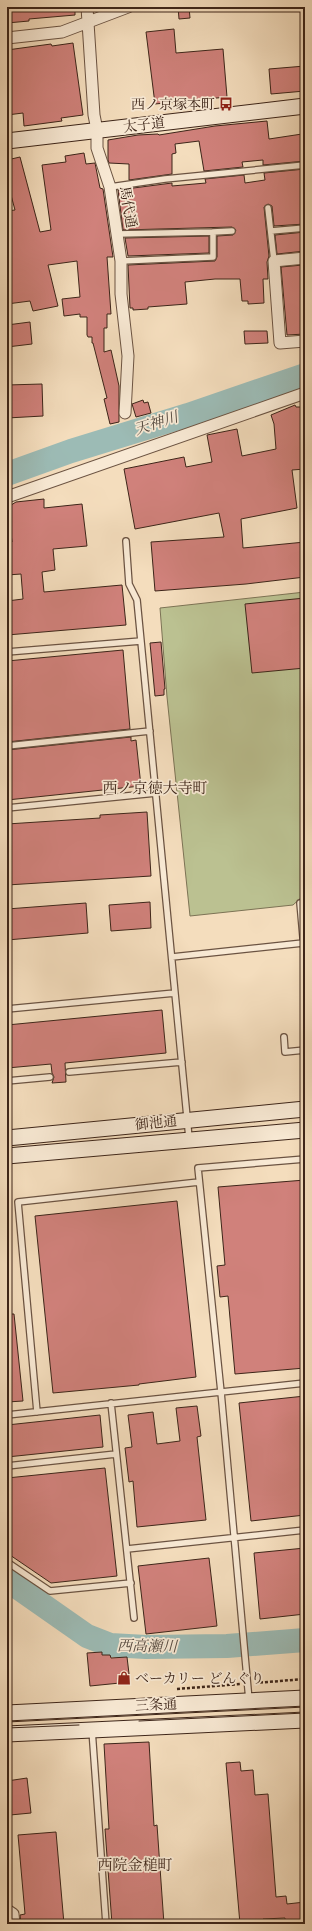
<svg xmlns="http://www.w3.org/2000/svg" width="312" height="1931" font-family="Cardo,'Noto Serif JP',serif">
  <rect width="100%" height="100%" fill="#f4ddbd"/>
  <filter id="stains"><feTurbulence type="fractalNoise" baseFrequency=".005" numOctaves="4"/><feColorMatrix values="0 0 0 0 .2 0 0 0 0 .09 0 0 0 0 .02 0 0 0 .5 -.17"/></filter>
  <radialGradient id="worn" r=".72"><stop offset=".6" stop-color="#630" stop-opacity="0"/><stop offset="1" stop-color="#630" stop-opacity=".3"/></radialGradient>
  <!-- green -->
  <path fill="#bbc191" stroke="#7c7355" d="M305,592V894L293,905L190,916L167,697L160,608Z"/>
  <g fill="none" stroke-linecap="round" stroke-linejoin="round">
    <!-- river -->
    <path stroke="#9cbbb5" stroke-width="24" d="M7,474L71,451L188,415L305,375
      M7,1580L87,1636L110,1645L146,1647L227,1646L305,1640"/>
  </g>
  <!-- building -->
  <path fill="#d0817b" stroke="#3d2519" d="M7,7H75V15L29,19V21L7,23Z
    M178,7H189L190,18L179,19Z
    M174,29L176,53L223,49L227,97L155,104L146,32Z
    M73,43L83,115L61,118L62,121L24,126L23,113L7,115V50L51,44L52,46Z
    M305,66V91L271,94L269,69Z
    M267,121L269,139L302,134V137L305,136V161L263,165V160L242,162L243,167L204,171L199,141L175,144L176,153L172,154V174L129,180V164L109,163L108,160V140L138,135L158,134L159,135L215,126Z
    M84,153L86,164L95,163L100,188L103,189L113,257H107L111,314H107V328H104V352L111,350L119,386V422L110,424L104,399L107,398L93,343H92V337H88L87,335V317H80V314L64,316L62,299L80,297L77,261L48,265L58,306L33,311L30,301L7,304V211L15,210L8,184H11L7,160L20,157L40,232L51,230L42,165L66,162L65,156Z
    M305,169V224L274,226L272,206L268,204L264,207L269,256L267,262L268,279H263L264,303L248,304V301H242L240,279H215L185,282L187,304L148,307V309L133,310V308H130L128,265L215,261L217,257V236L233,235L236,230L232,227L123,230L118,190L172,183V186L206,183L205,179L244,175L245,183L265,180L264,173Z
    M305,232V251L277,254L275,235Z
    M209,236V253L128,256L125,238Z
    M303,265L305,292V334L287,335L281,267Z
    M30,322L32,344L7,347V325Z
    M244,331H267L268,343L245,344Z
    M42,384L43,416L7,418V385Z
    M143,400L144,403L148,402L151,413L136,417L132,404Z
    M295,405L296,407H305V469L292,470L297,508L241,519L243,548L305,542V577L246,584L155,591L151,542L224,537L219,513L135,529L124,469L184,457L186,467L212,462L207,435L237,429L242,456L276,449L274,424L271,415Z
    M44,499V508L82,504L87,546L53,549L55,570L42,572L44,592L122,585L126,625L7,635V601L23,599L21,574L7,575V543L12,542L8,507L16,502Z
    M305,598V668L252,673L245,604Z
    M161,642L165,689H164V695L155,696L150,643Z
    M123,650L130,729L7,742V661Z
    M131,737V741L136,740L141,786L7,800V750Z
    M147,812L151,876L7,885V824L100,818V815Z
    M150,902L151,928L111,931L109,905Z
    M86,903L88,933L7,940V909Z
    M162,1010L166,1053L65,1063L66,1082L52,1083L54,1077L52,1073L51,1064L7,1068V1025Z
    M305,1180V1368L235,1374L228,1296L220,1297L217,1266L225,1265L218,1187Z
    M177,1201L196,1377L139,1384V1385L53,1393L35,1216Z
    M7,1314H14L23,1401L7,1402Z
    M305,1396V1515L251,1521L239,1403Z
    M197,1406L201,1436L197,1437L206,1520L137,1527L133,1481L129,1482L125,1448L132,1447L128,1415L153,1412L157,1444L180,1441L176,1408Z
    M100,1415L103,1447L7,1457V1425Z
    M105,1468L117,1576L51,1583L7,1553V1478Z
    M305,1548V1614L260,1619L254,1553Z
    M209,1558L217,1626L146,1634L138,1566Z
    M102,1652V1655H110L111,1658L127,1657L130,1682L90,1686L87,1653Z
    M149,1742L154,1826L157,1825L164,1924H112L105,1829H109L104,1744Z
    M240,1762L241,1771L253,1770L255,1795L268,1794L276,1897L286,1896L287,1904L305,1902V1924H285V1918L263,1919V1924H240L226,1763Z
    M27,1778L31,1813L10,1815L7,1781Z
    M56,1832L64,1924H21L20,1915L25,1914L18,1835Z"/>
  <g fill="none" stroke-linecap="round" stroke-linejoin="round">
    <!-- lane casing -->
    <g stroke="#6b5342" stroke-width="8">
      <path id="lane" d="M110,187L165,179L305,165
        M268,208L274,261
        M271,231L305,228
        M213,232L232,231
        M117,234L213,232V257L121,261
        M126,541L129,584L137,600L189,1138
        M7,652L141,641
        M7,746L150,731
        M7,808L156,793
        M300,903L305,960
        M172,957L303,943
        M7,1009L175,993
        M284,1037L285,1052L305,1050
        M69,1072L182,1062
        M7,1081L50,1077
        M111,1403L134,1618
        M37,1412L18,1202L199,1182
        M7,1415L305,1383
        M7,1466L116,1454
        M127,1549L305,1530
        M7,1562L50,1591L131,1583
        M249,1700L221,1392L198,1168L305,1159
        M92,1730L106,1924"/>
    </g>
    <!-- street casing -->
    <g stroke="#6b5342" stroke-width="13">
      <path id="street" d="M87,7L94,115L97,130V148L110,187L121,261V294L128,356L125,413
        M7,38L62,32L128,7
        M305,258L274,261L280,343L305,341
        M7,497L305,393
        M7,1910L13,1914L14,1924"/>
    </g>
    <!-- secondary casing -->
    <g stroke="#3d2519" stroke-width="17">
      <path id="secondary" d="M7,141L305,106
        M7,1138L305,1109
        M7,1156L305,1130
        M7,1713L305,1698
        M7,1734L305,1720"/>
    </g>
    <!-- path -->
    <path stroke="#3d2519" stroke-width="2.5" stroke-dasharray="3 2" stroke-linecap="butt" d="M255,1683L305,1679
      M177,1689L240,1684"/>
    <!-- lane -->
    <use href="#lane" stroke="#f8e9d4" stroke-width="5.5"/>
    <!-- street -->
    <use href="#street" stroke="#f8e9d4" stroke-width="11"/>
    <!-- secondary -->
    <use href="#secondary" stroke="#f8e9d4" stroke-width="15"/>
    <!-- tram -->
    <path stroke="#3d2519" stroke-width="1" d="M139,1721L305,1713
      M7,1722L305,1707
      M7,1728L79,1725"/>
  </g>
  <!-- icons -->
  <defs>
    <g id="bus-bare" transform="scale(1.08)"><path d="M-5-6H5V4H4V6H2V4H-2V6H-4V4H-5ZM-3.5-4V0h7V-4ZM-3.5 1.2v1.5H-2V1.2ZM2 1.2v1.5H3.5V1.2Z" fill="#8f2418" stroke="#f8e9d4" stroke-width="2.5" paint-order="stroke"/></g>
    <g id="shop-bare" transform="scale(1.08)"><path d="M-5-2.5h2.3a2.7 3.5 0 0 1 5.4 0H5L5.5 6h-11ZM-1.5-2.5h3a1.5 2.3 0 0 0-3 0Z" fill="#8f2418" stroke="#f8e9d4" stroke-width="2.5" paint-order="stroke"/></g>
  </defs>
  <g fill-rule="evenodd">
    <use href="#bus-bare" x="226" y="104"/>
    <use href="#shop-bare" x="124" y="1678"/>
  </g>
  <g text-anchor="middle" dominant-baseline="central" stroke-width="3.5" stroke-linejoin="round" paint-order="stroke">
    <!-- poi labels -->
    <g font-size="14" fill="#3d2519" stroke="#f8e9d4" text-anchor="end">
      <text x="215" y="104">西ノ京塚本町</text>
      <text x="135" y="1678" text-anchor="start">ベーカリー どんぐり</text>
    </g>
    <!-- street labels -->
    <g font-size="14" fill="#3d2519" stroke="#f8e9d4">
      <text transform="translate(144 125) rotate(-7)">太子道</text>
      <text transform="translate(128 207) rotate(80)">馬代通</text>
      <text transform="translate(156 1123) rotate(-6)">御池通</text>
      <text transform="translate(156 1705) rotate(-3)">三条通</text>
    </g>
    <!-- water labels -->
    <g font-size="15" font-style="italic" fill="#554a40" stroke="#f8e9d4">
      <text transform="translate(156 423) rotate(-18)">天神川</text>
      <text transform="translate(147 1646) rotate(1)">西高瀬川</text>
    </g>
    <!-- neighbourhood labels -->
    <g font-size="15" fill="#3d2519" stroke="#f8e9d4">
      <text x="155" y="788">西ノ京徳大寺町</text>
      <text x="135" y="1865">西院金槌町</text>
    </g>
  </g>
  <!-- margin -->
  <rect width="312" height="1931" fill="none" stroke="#f4ddbd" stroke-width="24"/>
  <rect x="8" y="8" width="296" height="1915" fill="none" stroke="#3d2519" stroke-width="2"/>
  <rect x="12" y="12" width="288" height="1907" fill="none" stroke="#3d2519"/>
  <rect width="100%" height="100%" filter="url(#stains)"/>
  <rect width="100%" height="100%" fill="url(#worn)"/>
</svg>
